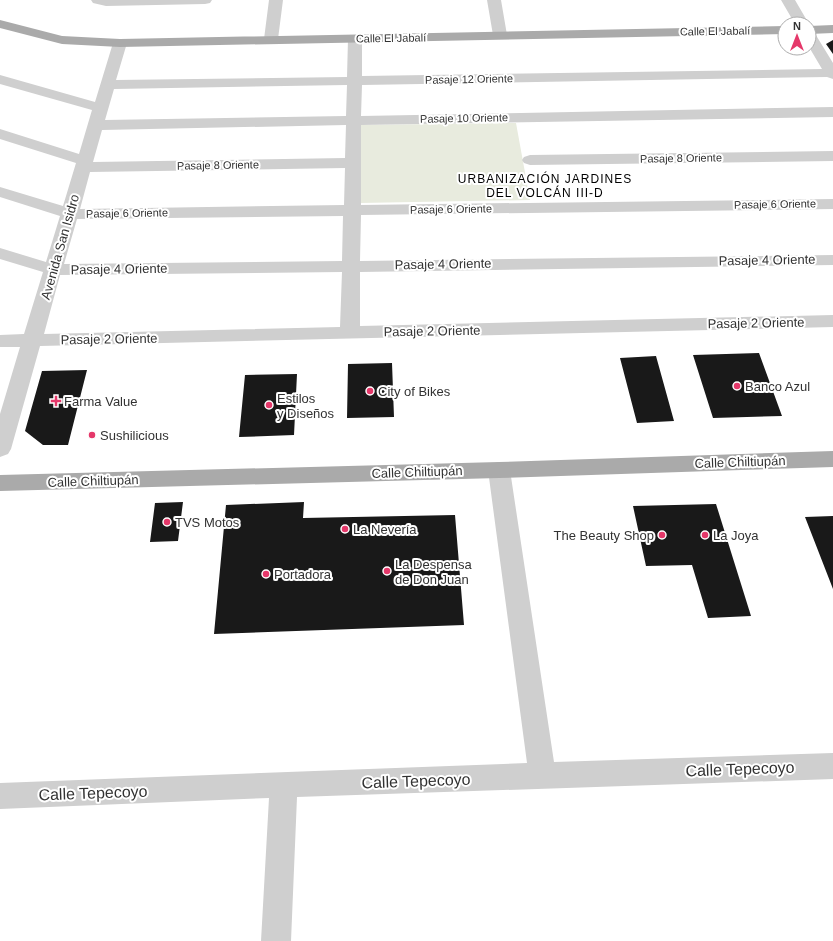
<svg xmlns="http://www.w3.org/2000/svg" width="833" height="941" font-family="Helvetica,sans-serif">
  <rect width="100%" height="100%" fill="#fff"/>
  <!-- green -->
  <path fill="#e8ebde" d="M516,123L530,200L360,203L361,125Z"/>
  <!-- building -->
  <path fill="#191919" d="M833,40V54L826,44Z
    M759,353L782,416L713,418L693,355Z
    M656,356L674,421L637,423L620,358Z
    M392,363L394,417L347,418L348,364Z
    M87,370L68,445H43L25,431L42,371Z
    M297,374L294,435L239,437L245,375Z
    M183,502L178,541L150,542L155,503Z
    M304,502L303,518L455,515L464,625L214,634L226,505Z
    M716,504L751,616L708,618L692,565L646,566L633,506Z
    M833,516V589L805,517Z"/>
  <g fill="none" stroke-linecap="round" stroke-linejoin="round">
    <!-- minor -->
    <path fill="#cfcfcf" fill-rule="evenodd" d="M91,0H212L210,3L205,4L106,6L93,3Z
      M269,0H283L278,39L276,42L271,43L266,42L264,39Z
      M487,0H501L507,35L505,38L500,39L495,38L493,35Z
      M781,0H795L809,24H795Z
      M809,31L814,32L833,63V79L827,77L362,85L361,116L833,107V117L361,125V205L833,199V209L361,215L360,261L833,255V265L360,272V326L833,315V327L40,346L11,449L8,454L0,457V414L20,347H0V335L24,334L43,272L0,259V248L46,262L60,216L0,197V187L63,206L76,163L0,139V129L79,154L92,110L0,84V75L95,102L113,43L115,40L120,39L125,40L127,43L116,80L347,77L348,39L350,36L355,35L360,36L362,39V76L822,69L809,47ZM347,85L346,116L105,120L114,89ZM346,125L345,158L93,162L102,130ZM345,168L344,205L80,209L90,172ZM343,216L342,261L64,264L77,219ZM342,272L340,327L44,334L60,275Z
      M833,151V161L530,165L524,163L522,160L524,157L530,155Z
      M499,462L507,464L510,470L554,762L833,753V779L297,797L291,941H261L269,798L0,809V783L527,763L488,470L491,464Z"/>
    <!-- major -->
    <path fill="#aaa" fill-rule="evenodd" d="M0,20L62,36L120,39L785,26V34L120,47L62,44L0,28Z
      M833,25V33L809,34V26Z
      M833,451V467L499,478L0,491V475L499,462Z"/>
  </g>
  <!-- markers -->
  <g fill="#e5386a" stroke="#fff" stroke-width="1.5">
    <circle cx="737" cy="386" r="4"/>
    <circle cx="370" cy="391" r="4"/>
    <path d="M54 395h4v4h4v4h-4v4h-4v-4h-4v-4h4z"/>
    <circle cx="269" cy="405" r="4"/>
    <circle cx="92" cy="435" r="4"/>
    <circle cx="167" cy="522" r="4"/>
    <circle cx="345" cy="529" r="4"/>
    <circle cx="662" cy="535" r="4"/>
    <circle cx="705" cy="535" r="4"/>
    <circle cx="387" cy="571" r="4"/>
    <circle cx="266" cy="574" r="4"/>
  </g>
  <g text-anchor="middle" dominant-baseline="central" stroke-width="4" stroke-linejoin="round" paint-order="stroke">
    <!-- far-street labels -->
    <g font-size="11" fill="#323232" stroke="#fff">
      <text transform="translate(715 31) rotate(-1)">Calle El Jabalí</text>
      <text transform="translate(391 38) rotate(-1)">Calle El Jabalí</text>
      <text transform="translate(469 79) rotate(-1)">Pasaje 12 Oriente</text>
      <text transform="translate(464 118) rotate(-1)">Pasaje 10 Oriente</text>
      <text transform="translate(681 158) rotate(-1)">Pasaje 8 Oriente</text>
      <text transform="translate(218 165) rotate(-1)">Pasaje 8 Oriente</text>
      <text transform="translate(775 204) rotate(-1)">Pasaje 6 Oriente</text>
      <text transform="translate(451 209) rotate(-1)">Pasaje 6 Oriente</text>
      <text transform="translate(127 213) rotate(-1)">Pasaje 6 Oriente</text>
    </g>
    <!-- far-neighbourhood labels -->
    <g font-size="12" letter-spacing="1" fill="#000" stroke="#fff">
      <text x="545" y="179">URBANIZACIÓN JARDINES<tspan x="545" dy="14">DEL VOLCÁN III-D</tspan></text>
    </g>
    <!-- street labels -->
    <g font-size="13" fill="#323232" stroke="#fff">
      <text transform="translate(60 247) rotate(-74)">Avenida San Isidro</text>
      <text transform="translate(767 260) rotate(-1)">Pasaje 4 Oriente</text>
      <text transform="translate(443 264) rotate(-1)">Pasaje 4 Oriente</text>
      <text transform="translate(119 269) rotate(-1)">Pasaje 4 Oriente</text>
      <text transform="translate(756 323) rotate(-1)">Pasaje 2 Oriente</text>
      <text transform="translate(432 331) rotate(-1)">Pasaje 2 Oriente</text>
      <text transform="translate(109 339) rotate(-1)">Pasaje 2 Oriente</text>
      <text transform="translate(740 462) rotate(-2)">Calle Chiltiupán</text>
      <text transform="translate(417 472) rotate(-2)">Calle Chiltiupán</text>
      <text transform="translate(93 481) rotate(-2)">Calle Chiltiupán</text>
    </g>
    <!-- poi labels -->
    <g font-size="13" fill="#323232" stroke="#fff" text-anchor="start">
      <text x="745" y="386">Banco Azul</text>
      <text x="378" y="391">City of Bikes</text>
      <text x="277" y="398">Estilos<tspan x="277" dy="15">y Diseños</tspan></text>
      <text x="64" y="401">Farma Value</text>
      <text x="100" y="435">Sushilicious</text>
      <text x="175" y="522">TVS Motos</text>
      <text x="353" y="529">La Nevería</text>
      <text x="654" y="535" text-anchor="end">The Beauty Shop</text>
      <text x="713" y="535">La Joya</text>
      <text x="395" y="564">La Despensa<tspan x="395" dy="15">de Don Juan</tspan></text>
      <text x="274" y="574">Portadora</text>
    </g>
    <!-- near-street labels -->
    <g font-size="16" fill="#323232" stroke="#fff">
      <text transform="translate(740 769) rotate(-2)">Calle Tepecoyo</text>
      <text transform="translate(416 781) rotate(-2)">Calle Tepecoyo</text>
      <text transform="translate(93 793) rotate(-2)">Calle Tepecoyo</text>
    </g>
  </g>
  <!-- north arrow -->
  <g transform="translate(797 36)"><circle r="19" fill="#ffffff" stroke="#adadad"/>
  <path d="M0-3L7 15L0 10L-7 15Z" fill="#e5386a"/>
  <text y="-6" font-size="11" font-weight="bold" text-anchor="middle" fill="#323232">N</text>
  </g>
</svg>
